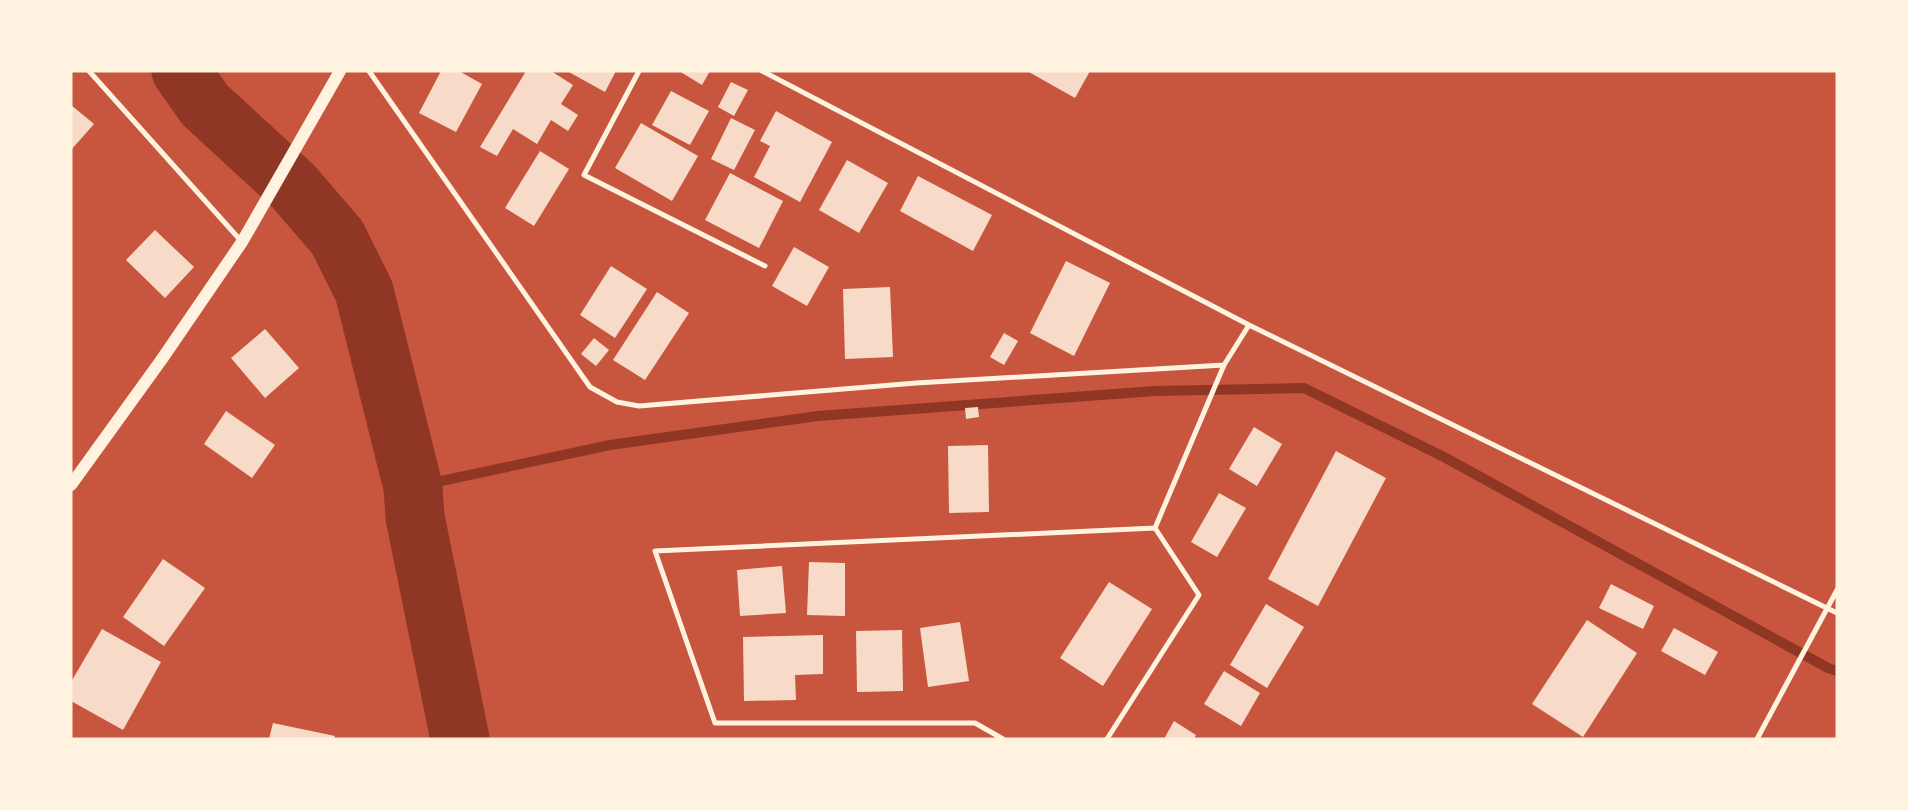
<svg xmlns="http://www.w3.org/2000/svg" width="1908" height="810" font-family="Barlow,sans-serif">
  <rect width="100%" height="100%" fill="#c8553d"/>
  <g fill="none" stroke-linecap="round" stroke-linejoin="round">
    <!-- stream -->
    <path stroke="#8f3625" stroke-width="10" d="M413,487L610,445L818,416L1155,391L1304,388L1444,457L1828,668L1837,671"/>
    <!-- river -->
    <path stroke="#8f3625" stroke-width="59" d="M181,71L205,105L293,186L337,237L364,291L413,487L415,517L460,739"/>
  </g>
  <!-- building -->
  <path fill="#f7dbc8" d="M441,71H459L482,84L456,132L419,113Z
    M526,71H551L573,85L561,104L578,115L568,131L551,120L537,144L513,129L497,156L480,147Z
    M567,71H616L605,92Z
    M679,71H710L702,85Z
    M1027,71H1090L1075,98Z
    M731,82L748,90L734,116L718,107Z
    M671,91L709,111L690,145L652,125Z
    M71,105L94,124L71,150Z
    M776,111L832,142L800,202L754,177L770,146L760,141Z
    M731,118L755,130L734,170L711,159Z
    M641,123L698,156L672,201L615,168Z
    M540,151L569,169L534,226L505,208Z
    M847,160L888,183L859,233L819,210Z
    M730,173L783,201L759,248L705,220Z
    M918,176L992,215L973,251L900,211Z
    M155,230L194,267L165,298L126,260Z
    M794,247L829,267L807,306L772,286Z
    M1066,261L1110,283L1074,356L1030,333Z
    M611,266L647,289L615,338L580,315Z
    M890,287L893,357L845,359L843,289Z
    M657,292L689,313L645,380L613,360Z
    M265,329L299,368L265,398L231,358Z
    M1004,333L1018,341L1004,365L990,357Z
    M594,338L609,350L596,366L581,354Z
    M978,407L979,417L966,419L965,408Z
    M226,411L275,445L252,478L204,444Z
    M1254,427L1282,444L1257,486L1229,469Z
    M988,445L989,512L949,513L948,446Z
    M1336,451L1386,478L1318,606L1268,579Z
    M1219,493L1246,508L1217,557L1191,542Z
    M163,559L205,588L164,646L123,617Z
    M809,562L845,563V616L807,615Z
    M782,566L786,613L740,616L737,570Z
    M1109,582L1152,609L1103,686L1060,658Z
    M1611,584L1654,606L1643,629L1599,608Z
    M1266,604L1304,627L1267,688L1230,665Z
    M1587,620L1637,653L1583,737L1532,704Z
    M960,622L969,681L928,687L920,628Z
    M1674,628L1718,652L1705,675L1661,651Z
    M102,629L161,662L123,730L71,701V682Z
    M902,630L903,691L857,692L856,631Z
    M823,635V674L795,675L796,700L744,701L743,637Z
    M1224,671L1260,693L1241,726L1204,704Z
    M1174,721L1196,735L1194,739H1164Z
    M273,723L335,736L334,739H269Z"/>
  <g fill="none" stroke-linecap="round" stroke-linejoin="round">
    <!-- minor -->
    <path stroke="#fff3e0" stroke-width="5" d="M89,71L242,242
      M369,71L590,387L617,402L639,406L916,383L1224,365
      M639,71L584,175L765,266
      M762,71L1249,325L1837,613
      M1155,528L1224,365L1249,325
      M1003,739L975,723H715L655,551L1155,528
      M1107,739L1199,595L1155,528
      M1757,739L1837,590"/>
    <!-- primary -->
    <path stroke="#fff3e0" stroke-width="12" d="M71,485L162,359L242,242L340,71"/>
  </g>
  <!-- border -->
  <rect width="1908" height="810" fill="none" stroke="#fff3e0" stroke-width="145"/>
</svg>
